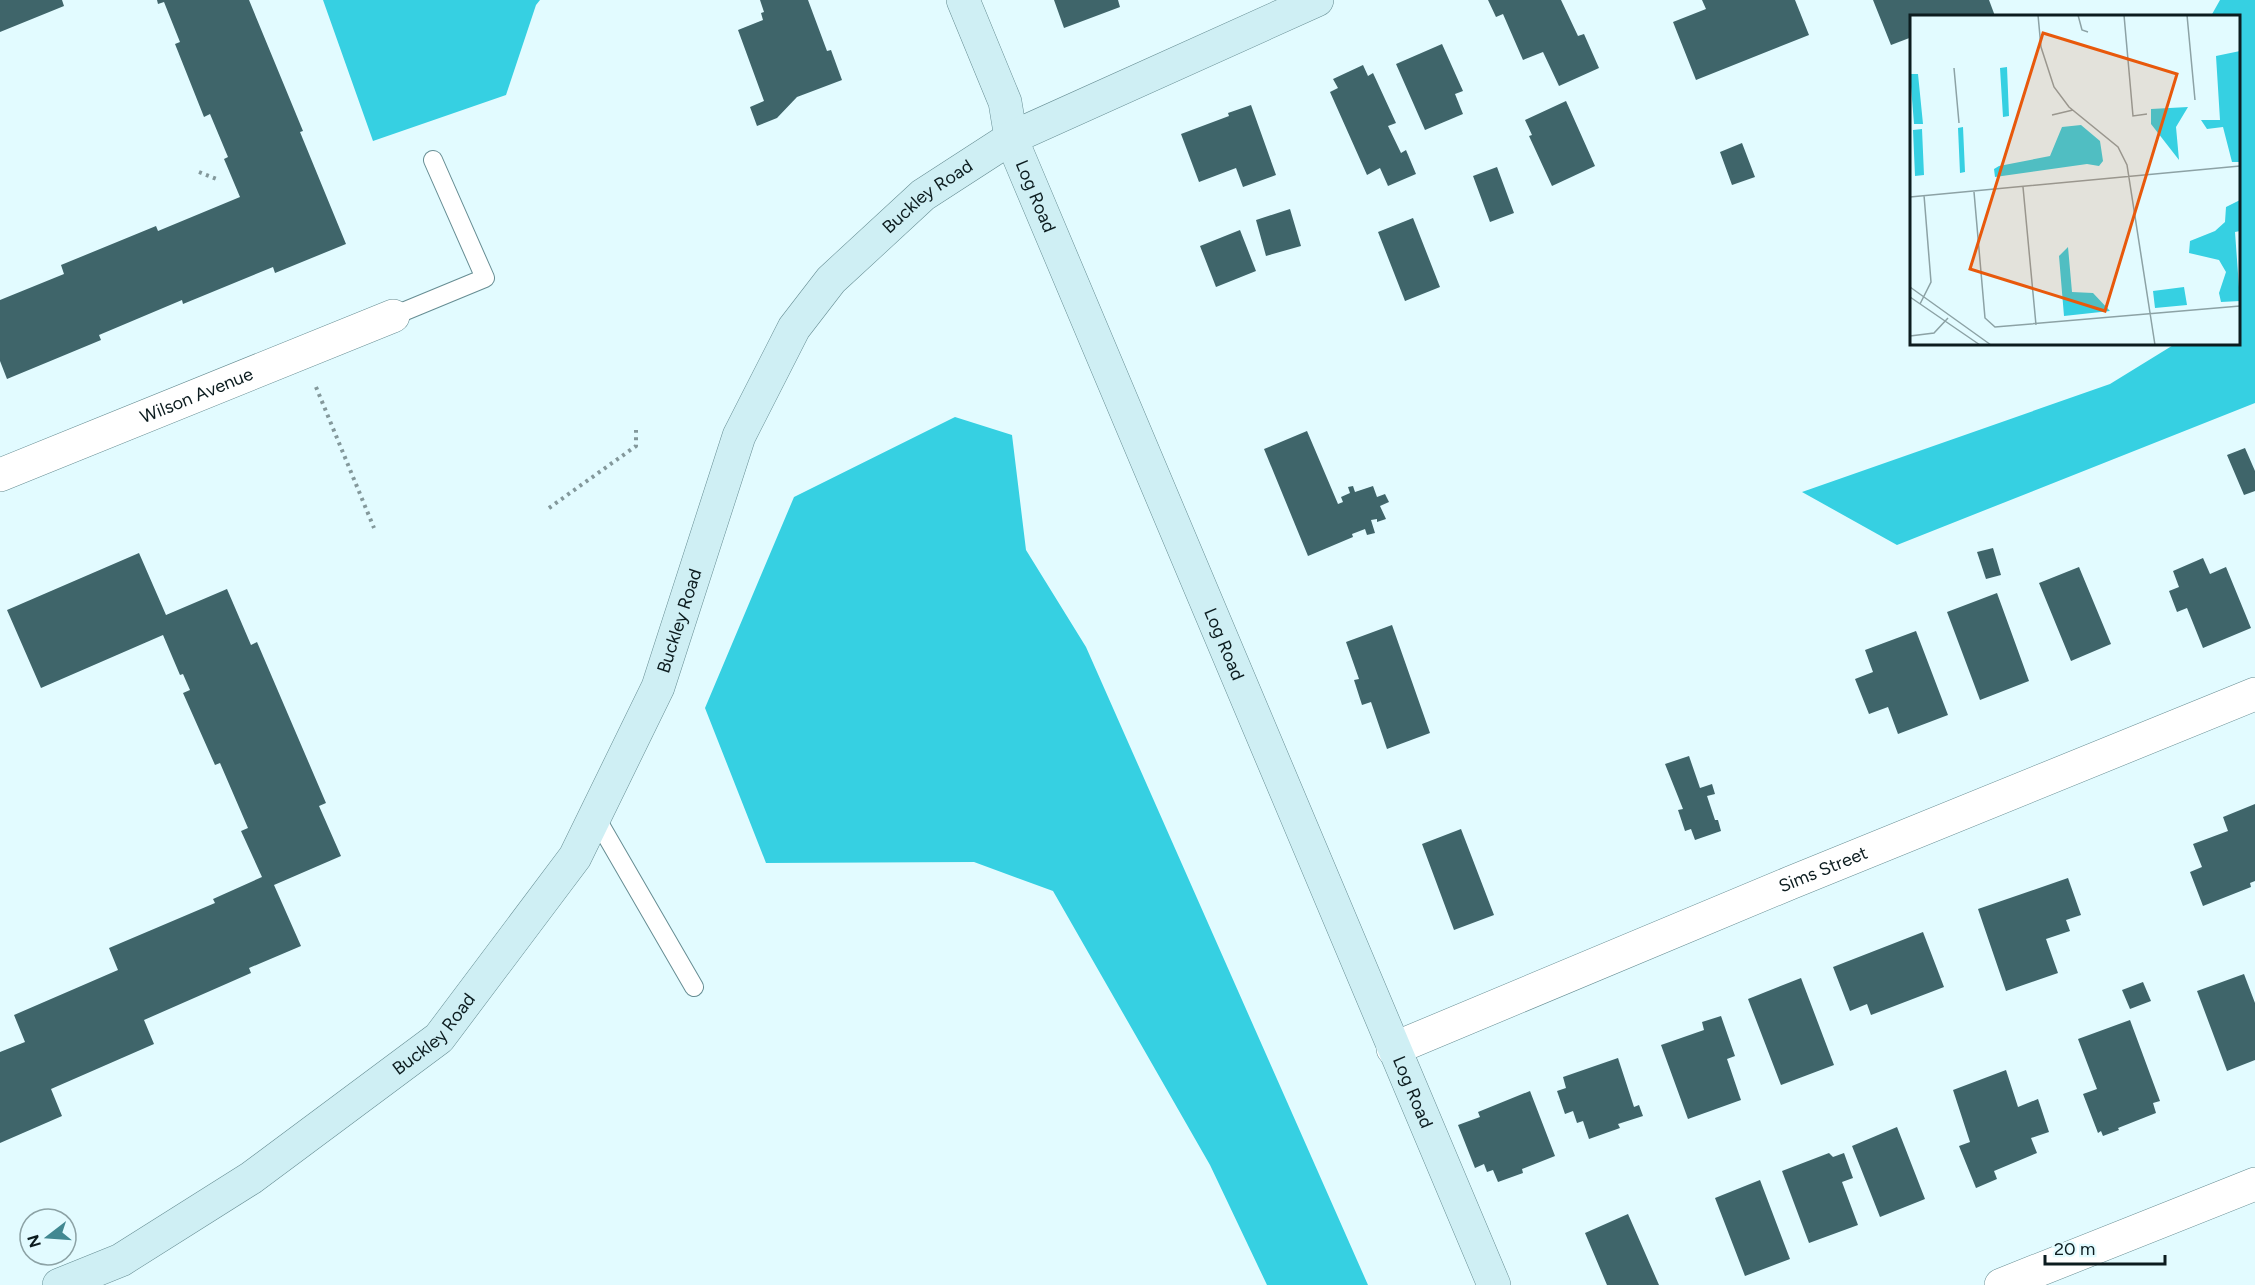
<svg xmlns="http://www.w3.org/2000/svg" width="2255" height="1285" font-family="Figtree,sans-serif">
  <rect width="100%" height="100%" fill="#e2fbff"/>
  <!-- forest -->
  <path fill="#36d0e2" d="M323,0H540L536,5L506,95L373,141Z
    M2220,0H2255V403L1897,545L1802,492L2110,384L2175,344H2238V16H2211Z
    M955,417L1012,435L1026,550L1086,647L1368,1285H1267L1210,1165L1053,891L974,862L766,863L705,708L794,497Z"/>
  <!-- building -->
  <path fill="#3f656a" d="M0,0H62L64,6L0,32Z
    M157,0H249L303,131L300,132L346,244L275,273L273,267L183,304L182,300L99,335L101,340L7,379L0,361V300L64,274L61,265L156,226L158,231L240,197L224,159L228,157L210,114L204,117L175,44L180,42L164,2L158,4Z
    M760,0H808L827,51L831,50L842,80L797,97L777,118L757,126L750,107L764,101L738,30L763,20L761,13L764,12Z
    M1054,0H1118L1120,7L1064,28Z
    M1488,0H1561L1578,36L1584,34L1599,68L1559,86L1543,52L1523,60L1503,14L1496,17Z
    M1702,0H1795L1809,35L1696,80L1673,22L1706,9Z
    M1873,0H1989L1995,16H1912V37L1891,45Z
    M1442,44L1463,91L1455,94L1463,114L1425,130L1396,64Z
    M1363,65L1368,76L1373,73L1396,123L1388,126L1401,153L1406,150L1416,174L1388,186L1380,168L1367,175L1330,92L1338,88L1333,79Z
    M1566,101L1595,166L1552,186L1529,136L1532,135L1525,120Z
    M1251,105L1276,175L1243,187L1236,168L1199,182L1181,134L1229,116L1228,113Z
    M1742,143L1755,177L1732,185L1720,152Z
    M1497,167L1514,213L1490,222L1473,176Z
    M1290,209L1301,246L1266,256L1256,220Z
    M1413,218L1440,287L1405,301L1378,232Z
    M1240,230L1256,271L1216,287L1200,246Z
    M1307,431L1338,504L1343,502L1341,497L1350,493L1348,487L1353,486L1355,492L1373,486L1377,497L1385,494L1389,502L1380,506L1386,519L1377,522V519L1371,520L1375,533L1367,535L1365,529L1352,534L1353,537L1308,556L1264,449Z
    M2245,448L2255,471V491L2244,495L2227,455Z
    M1993,548L2001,575L1986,579L1977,552Z
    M139,553L166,615L227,589L251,645L257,642L326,803L319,806L341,856L274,885L301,946L249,968L251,973L144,1020L154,1044L51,1089L62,1116L0,1143V1052L25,1042L14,1015L118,970L109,948L215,903L213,899L262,877L241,831L248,828L220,763L215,765L183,693L190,690L183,674L180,675L163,635L41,688L7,610Z
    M2203,558L2210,574L2226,567L2251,628L2203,648L2187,608L2177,612L2169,591L2179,587L2173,571Z
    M2079,567L2111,644L2071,661L2039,583Z
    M1997,593L2029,681L1980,700L1947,612Z
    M1392,625L1430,733L1387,749L1371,702L1362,705L1354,680L1359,679L1346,642Z
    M1916,631L1948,715L1898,734L1888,707L1869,714L1855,679L1873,672L1865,650Z
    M1689,756L1700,788L1712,784L1715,794L1707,796L1715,820H1718L1721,831L1695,840L1691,829L1685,831L1678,810L1683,809L1665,764Z
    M2255,804V881L2250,883L2251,887L2203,906L2190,872L2202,867L2193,844L2228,831L2223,817Z
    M1461,829L1494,915L1454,930L1422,844Z
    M2068,878L2081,915L2066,920L2070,931L2046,939L2058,973L2006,991L1978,909Z
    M1923,932L1944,987L1871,1015L1867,1004L1850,1011L1833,967Z
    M2244,974L2255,1003V1060L2227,1071L2197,991Z
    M1801,978L1834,1065L1781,1085L1748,999Z
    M2143,982L2151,1001L2130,1009L2122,990Z
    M1721,1016L1735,1056L1727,1059L1741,1100L1688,1119L1661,1045L1704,1030L1702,1022Z
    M2130,1020L2160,1101L2153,1103L2156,1113L2118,1128L2119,1130L2103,1136L2101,1131L2098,1133L2083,1094L2097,1089L2078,1039Z
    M1618,1058L1634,1107L1639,1105L1643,1116L1618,1124L1620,1128L1589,1139L1583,1121L1577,1123L1573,1111L1565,1114L1557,1091L1566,1088L1563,1077Z
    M2006,1070L2018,1107L2038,1099L2049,1132L2031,1138L2037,1153L1994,1171L1997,1179L1976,1188L1959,1146L1970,1142L1953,1090Z
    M1530,1091L1555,1156L1522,1169L1523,1173L1498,1182L1493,1170L1487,1172L1484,1164L1475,1168L1458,1125L1480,1117L1478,1112Z
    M1897,1127L1925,1199L1880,1217L1852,1146Z
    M1829,1153L1833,1157L1844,1153L1853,1178L1842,1182L1858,1225L1809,1243L1782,1171Z
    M1760,1180L1790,1259L1745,1276L1715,1198Z
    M1628,1214L1659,1285H1607L1585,1233Z"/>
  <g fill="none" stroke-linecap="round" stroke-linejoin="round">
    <!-- lane casing -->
    <g stroke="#668d93" stroke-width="20">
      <path id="lane" d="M393,316L485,278L433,160
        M595,816L694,987"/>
    </g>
    <!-- street casing -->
    <g stroke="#668d93" stroke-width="34">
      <g id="street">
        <path id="s1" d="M0,475L393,316"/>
        <path id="s2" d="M1393,1049L1790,883L2255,694"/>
        <path d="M2001,1285L2255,1184"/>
      </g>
    </g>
    <!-- secondary casing -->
    <g stroke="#668d93" stroke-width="34">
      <g id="secondary">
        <path id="s3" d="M963,0L1005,102L1011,138L1494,1285"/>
        <path id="s4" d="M59,1285L121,1260L251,1178L439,1038L575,857L658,687L739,436L794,328L831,280L923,195L1011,138L1317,0"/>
      </g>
    </g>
    <!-- path -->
    <path stroke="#83989b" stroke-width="4" stroke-dasharray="3 4.5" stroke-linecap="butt" d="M199,172L219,180
      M316,387L374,528
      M549,508L636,446V430"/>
    <!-- lane -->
    <use href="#lane" stroke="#fff" stroke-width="18"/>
    <!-- street -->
    <use href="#street" stroke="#fff" stroke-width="33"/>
    <!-- secondary -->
    <use href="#secondary" stroke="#cfeff4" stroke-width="33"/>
  </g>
  <g text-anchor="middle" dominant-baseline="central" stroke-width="6" stroke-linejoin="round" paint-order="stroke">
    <!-- street labels -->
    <g font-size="18" fill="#0c1c1f" stroke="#e2fbff">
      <text stroke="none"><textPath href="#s3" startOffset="210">Log Road</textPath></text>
      <text stroke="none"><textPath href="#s4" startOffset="1444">Buckley Road</textPath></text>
      <text stroke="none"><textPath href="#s1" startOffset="212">Wilson Avenue</textPath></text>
      <text stroke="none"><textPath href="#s4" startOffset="940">Buckley Road</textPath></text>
      <text stroke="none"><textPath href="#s3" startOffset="696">Log Road</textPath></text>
      <text stroke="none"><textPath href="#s2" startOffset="466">Sims Street</textPath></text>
      <text stroke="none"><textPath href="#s4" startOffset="454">Buckley Road</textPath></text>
      <text stroke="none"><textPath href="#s3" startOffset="1182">Log Road</textPath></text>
    </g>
  </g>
  <!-- overview -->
  <g transform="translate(1910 15)">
    <rect width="330" height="330" fill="#e2fbff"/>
    <path d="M330,36V147H322L313,112L297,114L291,105H310L306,41ZM97,52L99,101L93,102L90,53ZM0,59H8L13,109H4ZM278,92L266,112L269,145L241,109V94ZM171,110L190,126L193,146L189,151L177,149L85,162L84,154L89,151L140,141L152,112ZM53,112L55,157L50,158L48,113ZM12,114L14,160L5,161L3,115ZM330,185V216L325,217L330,286L311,287L309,278L316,257L309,245L279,238L280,226L305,216L315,207L316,192ZM158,232L162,277L183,278L200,296L154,301L149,241ZM274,272L277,290L245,293L243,276Z" fill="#36d0e2"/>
    <path fill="none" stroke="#8ca2a5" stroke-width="1.5" d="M128,0L131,32L144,72L159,92L208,132L217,150L245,330M168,0L172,15L178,17M214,0L223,101L237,99M277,0L285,85M44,53L49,108M142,100L163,95M113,172L126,310M64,177L75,303L85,312L330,291M0,182L330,151M0,272L81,330M0,282L70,330M10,289L21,267L14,180M0,321L24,318L38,303"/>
    <path fill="#e8590c" fill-opacity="0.15" stroke="#e8590c" stroke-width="3" d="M133,18L267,59L195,296L60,254Z"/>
    <rect width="330" height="330" fill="none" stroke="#0c1c1f" stroke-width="3"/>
  </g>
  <!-- north arrow -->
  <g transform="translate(48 1237) rotate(253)"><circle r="28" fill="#e2fbff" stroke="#8ca2a5" stroke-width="1.5"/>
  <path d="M0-4.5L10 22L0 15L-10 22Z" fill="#418891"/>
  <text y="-9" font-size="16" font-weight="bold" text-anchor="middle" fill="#0c1c1f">N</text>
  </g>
  <!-- scale -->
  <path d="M2045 1255v9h120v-9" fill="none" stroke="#0c1c1f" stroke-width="3"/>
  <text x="2054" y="1255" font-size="18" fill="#0c1c1f" stroke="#e2fbff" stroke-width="4.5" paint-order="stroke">20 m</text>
</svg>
